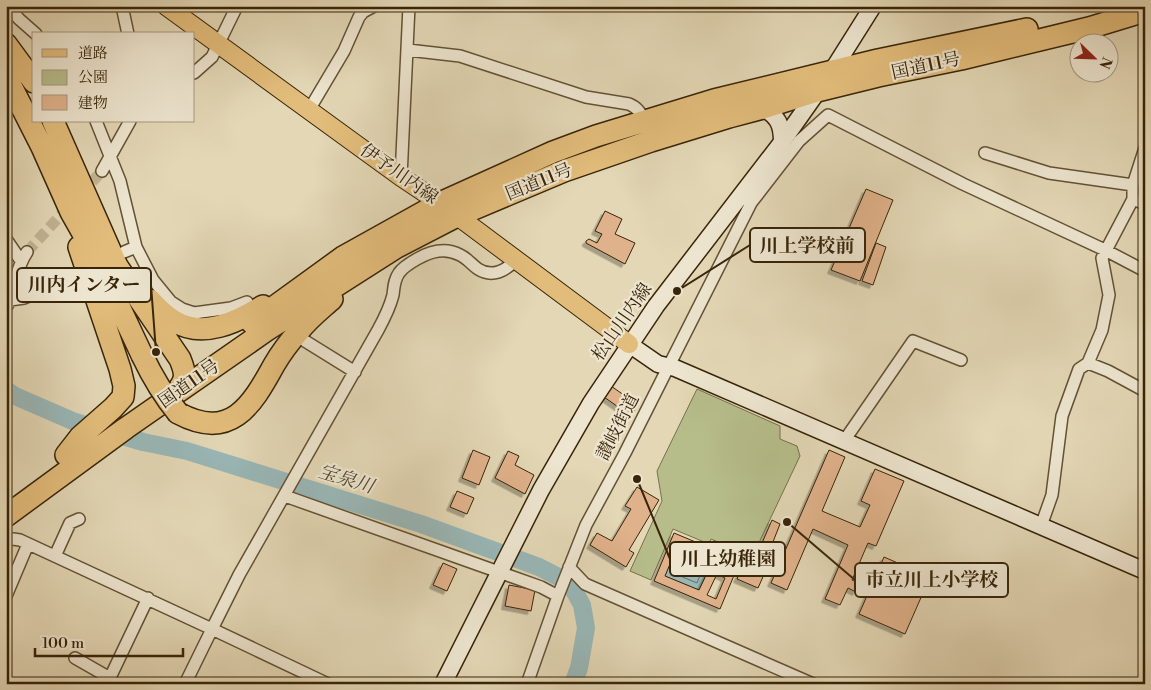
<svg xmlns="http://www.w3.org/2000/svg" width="1151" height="690" font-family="'Libre Bodoni','Noto Serif JP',serif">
  <defs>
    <filter id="shadow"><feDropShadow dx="-3.5" dy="3.5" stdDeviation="0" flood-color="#0004"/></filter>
  </defs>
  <rect width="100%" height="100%" fill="#e3d7b5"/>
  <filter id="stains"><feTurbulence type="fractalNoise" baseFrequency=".004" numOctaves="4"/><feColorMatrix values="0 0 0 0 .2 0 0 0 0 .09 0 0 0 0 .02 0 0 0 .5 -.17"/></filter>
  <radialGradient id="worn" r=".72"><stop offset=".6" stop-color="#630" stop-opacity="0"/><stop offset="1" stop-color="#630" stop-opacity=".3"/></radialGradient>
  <!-- green -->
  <path fill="#b6bd8b" stroke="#77714a" d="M697,389L780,426V439L797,446L800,456L755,551L741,545L738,550L711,539L709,544L673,529L651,580L630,571L662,501L657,471Z"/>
  <!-- water -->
  <path fill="#99b7b7" stroke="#727d71" d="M675,552L710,567L699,590L665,576Z"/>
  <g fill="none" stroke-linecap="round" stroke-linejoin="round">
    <!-- shore -->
    <path stroke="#686e60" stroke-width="1" d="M679,560L702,570L697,583L673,573V571Z"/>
    <!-- river -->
    <path stroke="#99b7b7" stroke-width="18" d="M6,390L15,396L75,422L143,442L187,451L421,524L539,567L570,583L582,605L586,628L579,668L573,684"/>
  </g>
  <!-- building -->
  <path fill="#e0b28b" stroke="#382509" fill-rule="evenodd" filter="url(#shadow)" d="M866,189L893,200L860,281L831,270Z
    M605,211L622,219L615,234L635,243L625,264L586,243V241L589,239L597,243L602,234L595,231Z
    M876,243L886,247L873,285L862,281Z
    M611,386L638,405L631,416L604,397Z
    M473,450L490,457L479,485L462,478Z
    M829,450L845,457L822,511L860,527L870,505L861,501L875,469L904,481L876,546L868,543L852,580L859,583L856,592L848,588L840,605L825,599L848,545L813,529L787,590L771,583Z
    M508,451L519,456L515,465L534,475L525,494L495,478Z
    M637,487L659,500L629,550L634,553L626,567L590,545L597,533L612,541L631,509L625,506Z
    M457,491L474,498L467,514L450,507Z
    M772,520L780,524L771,547L762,543Z
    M674,533L710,548L713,541L740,552L737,559L740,561L720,609L654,581ZM675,552L710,567L699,590L665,576ZM717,574L725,578L716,599L707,595Z
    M749,552L770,561L758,588L737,579Z
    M884,557L930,577L905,634L859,614Z
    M443,563L457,569L447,591L433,585Z
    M509,585L535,590L531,611L505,606Z"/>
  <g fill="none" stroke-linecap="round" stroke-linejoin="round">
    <!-- street-tunnel -->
    <path stroke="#c1b393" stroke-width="11" stroke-dasharray="11 5.5" stroke-linecap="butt" d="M81,194L102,171
      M27,252L70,205"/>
    <!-- street casing -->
    <g stroke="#635234" stroke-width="14">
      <path id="street" d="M8,6L19,19L36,34
        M122,6L128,34
        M408,50L460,56L586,97L629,104C638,108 640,112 644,120
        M194,73L212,57L237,6
        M309,110L344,51L359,17L363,12L374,6
        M96,121L120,181L136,247L153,280L171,302L182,309L194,313L231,308L247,302
        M985,153L1049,173L1133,185
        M102,171L130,121
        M401,177L409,6
        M1133,199L1145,204
        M751,203L799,141L828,115L963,184L1105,250L1145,271
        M6,239L21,261
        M124,252L136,247
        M10,300L24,298L55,284L66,283L78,276
        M7,306C16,288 15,269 27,252
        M305,341L355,372
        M1088,363L1108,371L1145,391
        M844,441L913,341L961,360
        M285,496L541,587L558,596
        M1041,526L1052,495L1062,416L1079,369L1088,363L1102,330L1109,295L1102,258L1133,199V185L1145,148
        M6,541L13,539L20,540L212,629L239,575L378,330C384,319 390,307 393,295C394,287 394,280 399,273C403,267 410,263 417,259C431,251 445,247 460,255C467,258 472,265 478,269C492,278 506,271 515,260
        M55,556L70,523L79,519
        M569,567L585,584L813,684
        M6,596L28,544
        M75,658L110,678
        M107,684L148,598
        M185,684L212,629L328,684
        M527,684L558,596L586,525L625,453L751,203L741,197"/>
    </g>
    <!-- secondary casing -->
    <g stroke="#382509" stroke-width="19">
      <path id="secondary" d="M763,108C778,116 782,125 782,142
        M629,344L658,364L675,368L1145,571
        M443,684L541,490L591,403L656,306L782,142L832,71L873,6"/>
    </g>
    <!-- primary casing -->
    <g stroke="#382509" stroke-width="20">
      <path id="primary" d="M166,6L401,177L440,203L629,344"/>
    </g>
    <!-- highway casing -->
    <g stroke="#382509" stroke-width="24">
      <path id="highway" d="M6,44L34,82
        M6,76L42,147L71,212L93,251L142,355
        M53,121L117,266L180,359C187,376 186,380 175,394
        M150,300C157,308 165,316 174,321C203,339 237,322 263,306
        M252,323L343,257L440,203L553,152L596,136L714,100L878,60L1027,29
        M178,413C230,441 251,407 274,365C281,353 290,341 299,331C308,319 321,309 332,299
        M66,455L80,437L113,408L123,397L124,386L120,369L79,247
        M6,516L126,428L267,330L397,247L457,216L564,171L651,141L729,117L763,108L817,91L878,76L961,59L1089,28L1145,11"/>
    </g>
    <!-- street -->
    <use href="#street" stroke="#ede5cf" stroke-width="11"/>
    <!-- secondary -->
    <use href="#secondary" stroke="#ede5cf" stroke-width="16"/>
    <!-- primary -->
    <use href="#primary" stroke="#e2bc7a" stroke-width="18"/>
    <!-- highway -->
    <use href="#highway" stroke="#e2bc7a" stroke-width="21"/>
    <!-- highway-bridge casing -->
    <g stroke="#382509" stroke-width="24" stroke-linecap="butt">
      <path id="highway-bridge" d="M142,355C152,376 163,395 178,413"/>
    </g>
    <!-- highway-bridge -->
    <use href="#highway-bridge" stroke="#e2bc7a" stroke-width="21"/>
  </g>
  <g text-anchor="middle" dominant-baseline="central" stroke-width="4.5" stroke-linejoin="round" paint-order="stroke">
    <!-- street labels -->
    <g font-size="18" fill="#382509" stroke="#ede5cf">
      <text transform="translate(926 66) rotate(-12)">国道11号</text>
      <text transform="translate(399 174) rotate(35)">伊予川内線</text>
      <text transform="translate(539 182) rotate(-22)">国道11号</text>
      <text transform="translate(622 322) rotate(-55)">松山川内線</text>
      <text transform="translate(189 384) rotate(-35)">国道11号</text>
      <text transform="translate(618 427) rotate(-63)">讃岐街道</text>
    </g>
    <!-- water labels -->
    <g font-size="19" font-style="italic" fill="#504a34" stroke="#ede5cf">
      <text transform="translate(346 479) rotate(17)">宝泉川</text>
    </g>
  </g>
  <!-- callouts -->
  <path fill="none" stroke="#382509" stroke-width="2" d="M677 291L750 245M156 352L151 285M637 479L670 559M787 522L855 580"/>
  <g fill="#382509" stroke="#ede5cf" stroke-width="2">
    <circle cx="677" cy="291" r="5"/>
    <circle cx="156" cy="352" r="5"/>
    <circle cx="637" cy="479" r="5"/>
    <circle cx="787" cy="522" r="5"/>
  </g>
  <g fill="#ede5cf" stroke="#382509" stroke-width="2">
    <rect x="750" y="228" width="115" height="34" rx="5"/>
    <rect x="17" y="268" width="134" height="34" rx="5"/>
    <rect x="670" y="542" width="115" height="34" rx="5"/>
    <rect x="855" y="563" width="153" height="34" rx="5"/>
  </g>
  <g font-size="19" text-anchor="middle" font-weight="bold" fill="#382509">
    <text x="807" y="252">川上学校前</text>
    <text x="84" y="291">川内インター</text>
    <text x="728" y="565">川上幼稚園</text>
    <text x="932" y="586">市立川上小学校</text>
  </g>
  <!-- margin -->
  <rect width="1151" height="690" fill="none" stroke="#e3d7b5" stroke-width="25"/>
  <rect x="8" y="8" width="1136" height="675" fill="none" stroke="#382509" stroke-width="2.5"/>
  <rect x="12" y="12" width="1126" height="665" fill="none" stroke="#382509"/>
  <!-- legend -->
  <rect x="32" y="32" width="162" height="90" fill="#ede5cf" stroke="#a59880"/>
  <rect x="42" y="49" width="25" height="8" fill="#e2bc7a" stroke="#a59880"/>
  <text x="78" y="58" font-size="15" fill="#382509">道路</text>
  <rect x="42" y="70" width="25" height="15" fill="#b6bd8b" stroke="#a59880"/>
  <text x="78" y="82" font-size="15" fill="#382509">公園</text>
  <rect x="42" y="95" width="25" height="15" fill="#e0b28b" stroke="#a59880"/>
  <text x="78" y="108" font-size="15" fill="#382509">建物</text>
  <!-- north arrow -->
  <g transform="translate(1094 58) rotate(113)"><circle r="24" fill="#ede5cf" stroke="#a59880"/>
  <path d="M0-4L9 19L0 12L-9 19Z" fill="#8f2418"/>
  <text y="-8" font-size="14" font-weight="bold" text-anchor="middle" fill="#382509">N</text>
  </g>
  <!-- scale -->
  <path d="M35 648v8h148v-8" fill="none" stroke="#382509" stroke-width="2.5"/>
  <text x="42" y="648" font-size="15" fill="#382509" stroke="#ede5cf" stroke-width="4" paint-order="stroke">100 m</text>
  <rect width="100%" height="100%" filter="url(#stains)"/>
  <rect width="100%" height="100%" fill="url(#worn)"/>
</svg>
